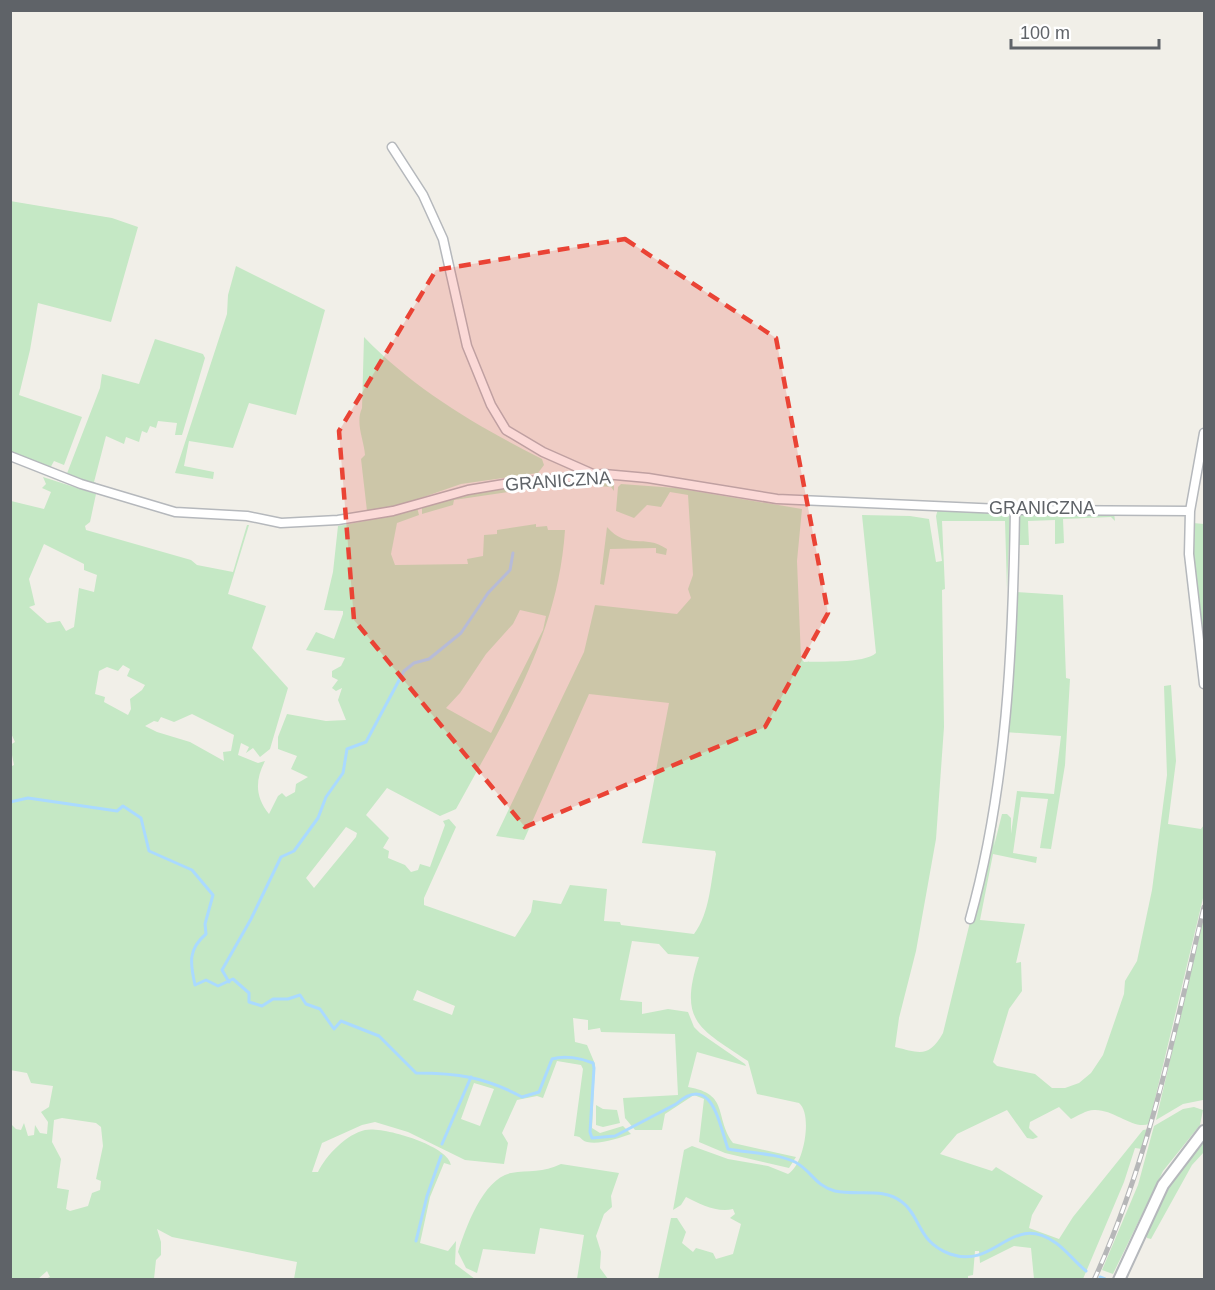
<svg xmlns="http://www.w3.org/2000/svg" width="1215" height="1290" font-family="Arial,sans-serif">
  <rect width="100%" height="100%" fill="#f1efe8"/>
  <!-- green -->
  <path fill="#c5e8c5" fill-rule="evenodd" d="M10,201L112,218L138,227L111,322L38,303L30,350L19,395L82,417L64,465L54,461L48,472L11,453Z
    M236,266L325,310L296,415L249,403L233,448L189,441L184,466L214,472L213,479L175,473L227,314L228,295Z
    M364,337C415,390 477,426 542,459L544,465L538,473L461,484L395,507L367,511L361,459L365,455C364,440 355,423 362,408Z
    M155,339L203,354L205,358L182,435H175L177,423L158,421L156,428L150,426L147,433L142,431L139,442L126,437L124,444L106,436L94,482L103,486L102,488L66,476L100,388L102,374L139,384Z
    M43,477L96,494L90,522L85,526L86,530L191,560L197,565L233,572L247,525H249L228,594L266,606L252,648L288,688L270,749L260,757L253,748L246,753L249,747L241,743L238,755L258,763L265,761C255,780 255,797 269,814L278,796L282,793L286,797L295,792L296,784L308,777L291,769L297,756L278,749V737L287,714L326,721L346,720L338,700L342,688L336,691L332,688L338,680L332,677V671L341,666L345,658L306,650L316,632L334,639L343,614V611L324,610L333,572L338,526L392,516L417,507L419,515L397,523L391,554L395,565L468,564L467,559L483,556L484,535L497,534V530L536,524V527L547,526L548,530H565C558,636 505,719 456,809L440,816L387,788L366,815L389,838L383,848L389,851L388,858L405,865L411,872L418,870L420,864L430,867L445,825L443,821L449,819L456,827L424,898V905L515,937L531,912L533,900L561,904L570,885L607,889L604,921L620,922L621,925L694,934C710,914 711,879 716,854L715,851L642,843L669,703L589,694L524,840L496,836L584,652L595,605L677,614L691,598L688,589L693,575L688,495L670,492L661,507L647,505L634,518L616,511L618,487L621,484L676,488L802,509L797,561L801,658L804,662C820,661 864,664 876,653L862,515L910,516L929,519L936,562L942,561L936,516L938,509L1007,512L1010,516L1007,589L1005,521H942L945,589L942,590L944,727L936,839L916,951L899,1018L895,1047C920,1053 929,1058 943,1033L999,803L994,846L1002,814H1007L1011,818V834L1017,791L1054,794L1061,736L1005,732L1015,592L1063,595L1066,678L1070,679L1065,765L1051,849L1040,848L1048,799L1021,797L1013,853L1037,857L1036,863L993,854L980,920L1025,924L1016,963L1021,962L1022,991L1009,1009L993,1062L997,1066L1035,1074L1052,1088H1065L1079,1083L1091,1073L1103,1055L1124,994L1125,981L1137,961L1152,890L1167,775L1164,686L1171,685L1176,761L1168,824L1201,829L1204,825V894L1149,1124C1133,1130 1114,1109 1094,1110C1086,1110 1078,1116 1071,1119L1059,1107L1030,1122L1029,1128L1038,1137L1033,1139L1027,1138L1007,1110L957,1134L940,1154L992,1171L996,1167L1043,1196L1032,1215L1029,1228L1059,1239L1073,1217L1143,1130L1149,1129L1142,1149L1135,1148L1124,1182L1083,1279H1034L1031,1248L1014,1246L980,1263L979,1251H975L973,1275L968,1276V1279H658L671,1218H677L686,1232L682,1243L693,1252L696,1248L713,1253L716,1259L733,1254L741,1224L730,1218L735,1214L733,1209C717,1213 700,1204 686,1197L681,1205L673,1210L684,1150L692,1146L728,1159L768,1166L788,1174C804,1166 813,1114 799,1103L757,1094L748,1061C699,1028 678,1022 699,957L668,954L659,944L632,941L620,1000L642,1002V1014L668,1009L688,1012L694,1027L700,1033L745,1064L746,1066L697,1052L688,1087C730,1094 714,1117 733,1143L796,1157L789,1168L725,1153L699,1142L704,1099L694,1095L665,1114L662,1130H635L625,1118L623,1098L678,1095L675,1034L601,1032L600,1028L588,1030V1020L573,1018L575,1042L587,1045L595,1064L592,1128L600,1133L623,1126L631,1134C619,1138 600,1145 587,1142C580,1140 582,1136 574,1136L583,1069L581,1065L557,1061L543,1098L537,1096L517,1100L502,1133L508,1143L504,1164L465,1160L408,1132L375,1122L362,1125L322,1143L312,1172H318C326,1155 347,1134 365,1130C383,1126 449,1146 451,1165L444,1163L430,1197L420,1243L448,1251L456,1241L455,1264L475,1279H294L297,1262L172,1237L157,1229L161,1242V1255L156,1260L154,1279H45L50,1277L47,1271L38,1279H11L10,1123L16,1129L21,1130L24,1123L28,1136L34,1135L35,1125L40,1133L47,1134L48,1122L41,1112L49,1107L53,1086L31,1083L27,1073L10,1070V767L14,765L10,745L15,742L10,731L11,501L44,509L51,492L42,488L46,484ZM44,544L84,564V570L97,575L94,592L79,588L74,627L66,631L60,621L47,623L29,607L35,605L29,579ZM520,610L546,616L543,630L491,733L446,708L460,693L486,654L513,624ZM123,665L130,669L127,676L145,685L142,690L130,699L131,709L128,715L104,702L105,697L95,694L99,671L107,667L118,671ZM192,714L234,735L231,751L223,752L224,761L190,742L157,732L145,726L154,721L158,722L161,717L174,722ZM346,827L357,833L356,837L314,888L306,878ZM417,990L455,1006L452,1015L413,1000ZM474,1083L494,1089L480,1126L461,1119ZM62,1118L96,1123L101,1127L103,1146L96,1179L101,1181L100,1190L92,1193L88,1206L70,1211L66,1209L69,1190L57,1188L61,1159L52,1142L54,1120Z
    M606,479L614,480V491L611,487L576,484V481Z
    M571,481V483L454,500L453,505L422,514V505L495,487Z
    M1020,512L1114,513L1115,521L1111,517L1063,519L1064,543L1055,544V520L1028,521L1029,545H1015L1016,515Z
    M1193,523L1204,524V655L1192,549Z
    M607,527C628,551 644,533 667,549L666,555L656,553V548L610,549L604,585L600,584Z
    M1204,916L1203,1100L1183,1104L1156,1120Z
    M596,1105L603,1109L617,1110L620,1123L603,1127L596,1125Z
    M1194,1107L1203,1110L1200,1125L1163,1171L1113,1274L1102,1270L1138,1185L1154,1126L1183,1109Z
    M1204,1142V1152L1192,1165L1151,1239L1147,1238L1146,1235C1162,1203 1176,1165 1204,1142Z
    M561,1164L619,1173L611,1196L612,1207L604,1214L596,1236L601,1252L600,1268L608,1279H577L584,1235L540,1228L535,1254L483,1249L477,1273L466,1268L458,1252C466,1227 483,1179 511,1173C529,1170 543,1173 561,1164Z"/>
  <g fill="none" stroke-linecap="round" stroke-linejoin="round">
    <!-- stream -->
    <path stroke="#aadaff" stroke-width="3" d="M10,802L28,798L117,811L123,806L141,818L149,851L192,870L213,895L205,924L206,934C188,949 190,963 195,985L206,980L218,986L233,979L249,993V1002L262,1006L273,999H288L300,995L306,1004L320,1009L334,1029L341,1021L379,1036L416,1073C457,1073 485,1077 522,1097L539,1092L552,1059C564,1055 581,1058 593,1063L594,1068L590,1132L592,1138L615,1136L676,1104C712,1072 719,1124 728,1149C750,1153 775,1153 795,1162C811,1170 815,1186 835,1191C858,1196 883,1187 902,1202C921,1216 917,1242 950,1254C997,1270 1010,1211 1056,1243C1065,1249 1076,1263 1086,1271
      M229,982L222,970L251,919L281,857L294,851L318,818L326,797L343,773L347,749L366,742L404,671L414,663L429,659L461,633L488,593L510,570L513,553
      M442,1144L471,1077
      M416,1241L427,1196L441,1156
      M1100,1277L1105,1279"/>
    <!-- minor casing -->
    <g stroke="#b5b8bc" stroke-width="11">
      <path id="minor" d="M392,147L423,195L443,239L467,346L491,405L506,430L543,452L595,475
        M1204,433L1190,511L1189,554L1204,684
        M10,456L81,484L175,512L247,516L281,523L338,520L393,511L468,490L510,483L604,474L648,478L777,499L1024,510L1190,511
        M970,919C1007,787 1013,645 1015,509"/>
    </g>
    <!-- tertiary casing -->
    <g stroke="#b5b8bc" stroke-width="14">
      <path id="tertiary" d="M1119,1280L1163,1185L1204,1131"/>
    </g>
    <!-- minor -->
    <use href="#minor" stroke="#fff" stroke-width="8"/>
    <!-- tertiary -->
    <use href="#tertiary" stroke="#fff" stroke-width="10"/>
    <!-- rail casing -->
    <g stroke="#b6b7b8" stroke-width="5">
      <path id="rail" d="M1094,1280C1149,1160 1174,1034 1204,907"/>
    </g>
    <!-- rail -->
    <use href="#rail" stroke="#fff" stroke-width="3" stroke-dasharray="9" stroke-linecap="butt"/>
  </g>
  <!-- marked area -->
  <path fill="#ea4335" fill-opacity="0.2" stroke="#ea4335" stroke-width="4.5" stroke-dasharray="12 8" stroke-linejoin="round" d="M625,239L776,338L828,613L765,727L525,827L354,620L339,431L436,270Z"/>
  <g text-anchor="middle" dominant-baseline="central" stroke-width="6" stroke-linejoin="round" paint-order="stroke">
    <!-- street labels -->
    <g font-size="18" fill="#5f6368" stroke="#fff">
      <text transform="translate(558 481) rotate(-4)">GRANICZNA</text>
      <text x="1042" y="508">GRANICZNA</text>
    </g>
  </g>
  <!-- border -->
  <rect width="1215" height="1290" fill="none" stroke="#5f6368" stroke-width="24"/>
  <!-- scale -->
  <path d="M1011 39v9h148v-9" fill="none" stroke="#5f6368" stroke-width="3"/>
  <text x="1020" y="39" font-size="18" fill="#5f6368" stroke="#ffffff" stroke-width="4.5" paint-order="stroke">100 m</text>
</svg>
